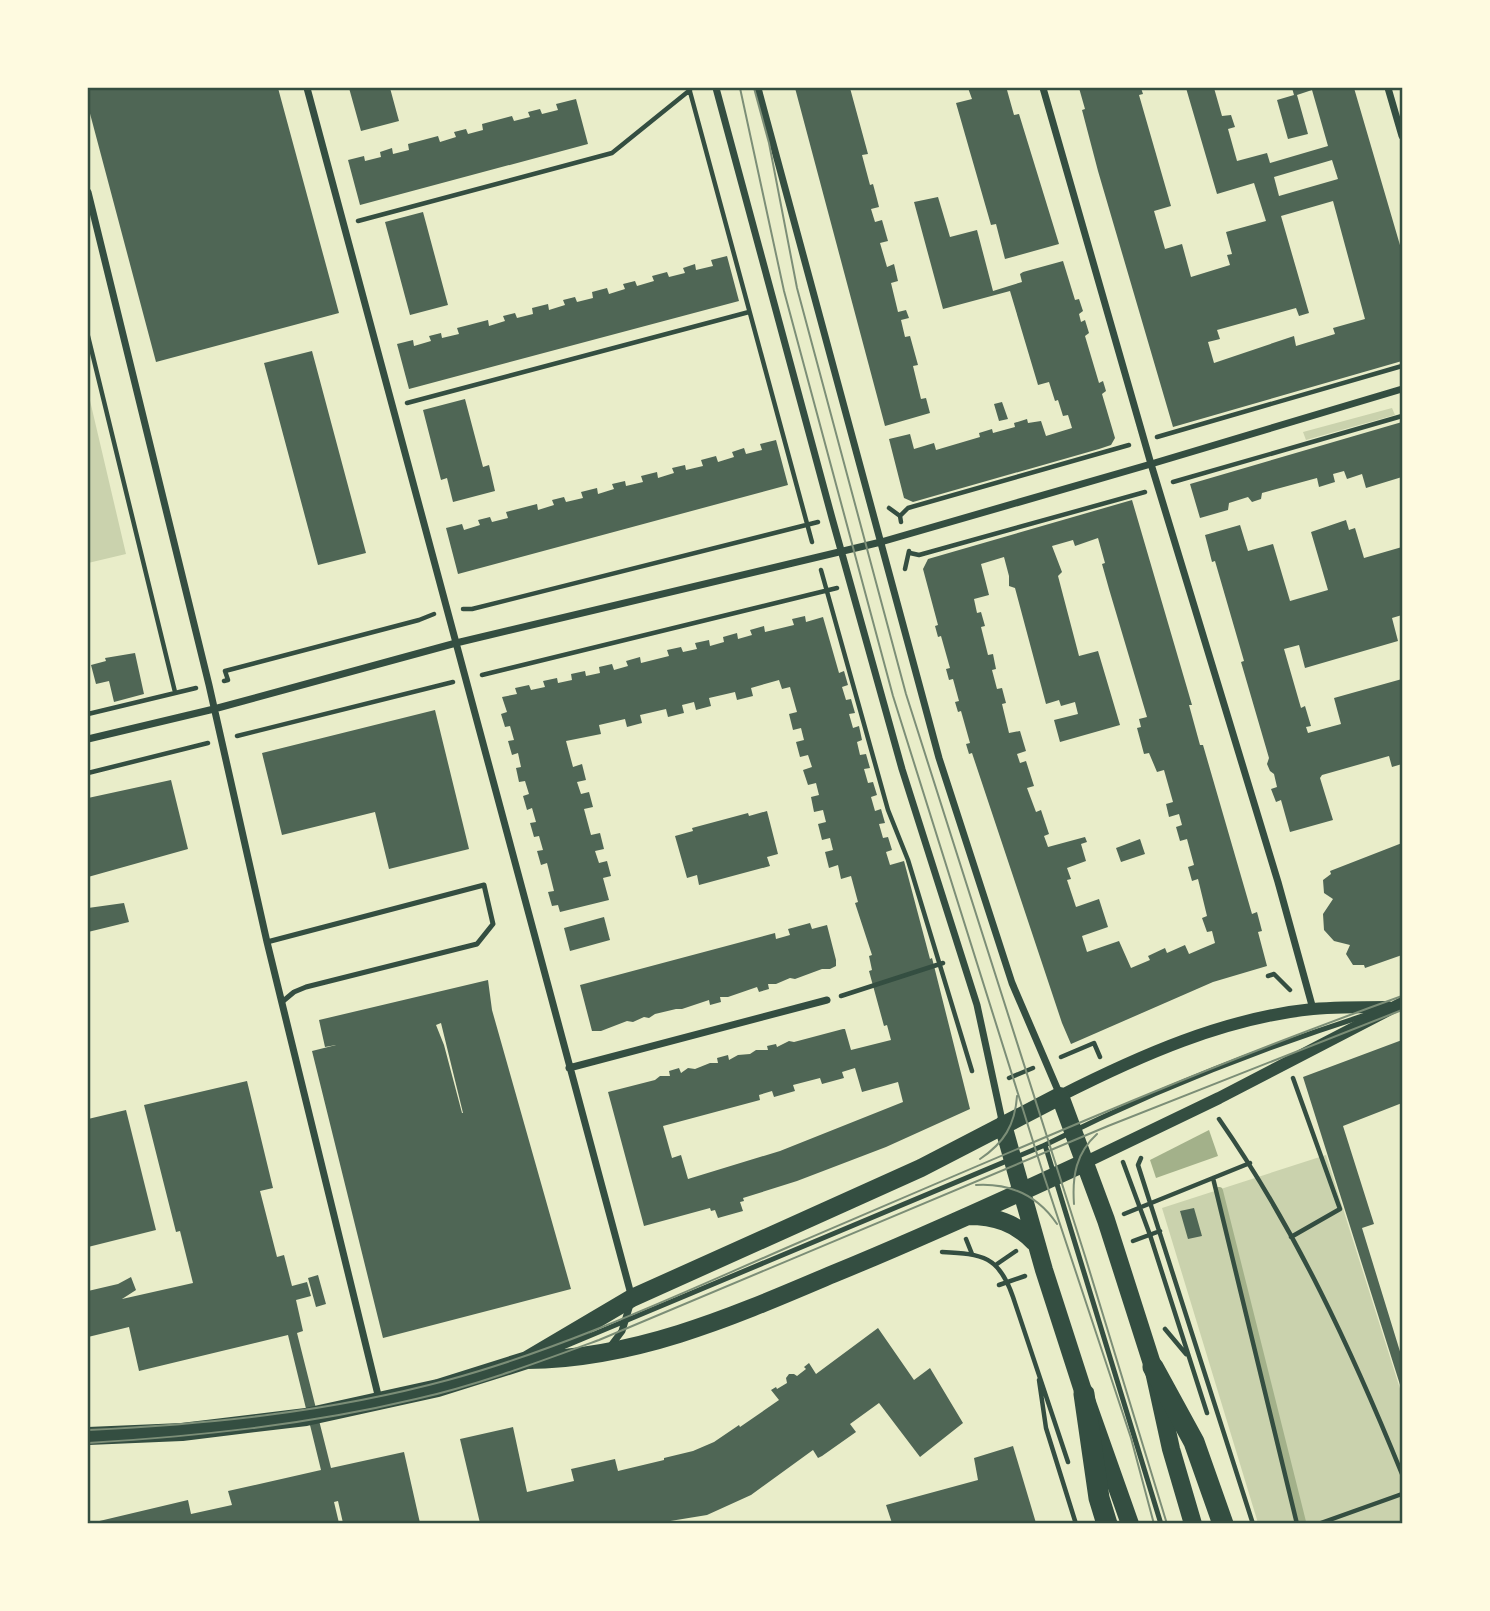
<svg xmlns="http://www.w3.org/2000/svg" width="1490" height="1611" font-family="'Asap Condensed',sans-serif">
  <rect width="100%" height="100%" fill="#e9edc9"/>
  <!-- green -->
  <path fill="#cad2ad" d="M88,392L126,554L88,563Z
    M1392,408L1395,415L1306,440L1303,432Z
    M1326,1155L1402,1395V1523H1258L1162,1208Z"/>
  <!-- water -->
  <path fill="#a3b18a" d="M1209,1130L1218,1156L1156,1178L1150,1160Z"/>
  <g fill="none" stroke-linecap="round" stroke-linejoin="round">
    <!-- stream -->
    <path stroke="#a3b18a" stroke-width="8" d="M1219,1191L1302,1522"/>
  </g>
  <!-- building -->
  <path fill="#4f6655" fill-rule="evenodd" d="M88,88H278L339,313L156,362L88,106Z
    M349,88H390L399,121L361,131Z
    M795,88H850L868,154L862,155L870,185L873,184L877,199L879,207L871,209L875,222L882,220L888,241L880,243L887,267L894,264L898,281L891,283L898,312L906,310L909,318L901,320L905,337L910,336L918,365L913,366L921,399L926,398L930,413L885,426Z
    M968,88H1013L1007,90L1014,115L1019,114L1059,244L1005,259L996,224L991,225L956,103L972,99Z
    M1079,88H1141L1143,94L1139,95L1171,206L1154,211L1165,249L1182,244L1191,277L1230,265L1227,255L1232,254L1226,232L1266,221L1254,183L1217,194L1186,88H1214L1222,116L1231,115L1235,127L1228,129L1237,161L1267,153L1270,163L1328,146L1312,90L1297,95L1308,134L1288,139L1277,100L1294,95L1292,88H1354L1402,252V361L1173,427L1098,171L1082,110L1085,109ZM1332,160L1338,179L1279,196L1274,177ZM1333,201L1365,319L1333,328L1335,334L1296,346L1294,336L1214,363L1208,342L1220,339L1217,330L1296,308L1299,316L1309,313L1281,216Z
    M576,99L588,144L360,205L348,160L364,156L365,161L381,157L380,152L392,148L393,154L409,150L408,144L438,136L440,142L456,137L454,132L466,129L468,134L483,130L482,124L512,116L514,121L530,117L528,112L540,109L542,114L558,110L556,104Z
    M938,197L950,237L977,230L993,291L1022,282L1020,274L1023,272L1063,261L1075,300L1079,299L1083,311L1079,314L1081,322L1085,320L1089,333L1085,336L1099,383L1103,381L1106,391L1102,394L1115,438L1111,445L1099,449L913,502L904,498L889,439L910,434L914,449L934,443L936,450L980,437L979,433L992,429L993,433L1015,427L1014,423L1027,419L1028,423L1041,421L1046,436L1072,428L1068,415L1063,416L1058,400L1055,401L1049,382L1038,385L1010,291L943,309L914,202Z
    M423,212L448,305L410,315L385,222Z
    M727,256L739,301L409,389L397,344L413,340L414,346L431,341L429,336L441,333L442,338L459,334L457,328L488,320L489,326L505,321L503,316L515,313L517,318L533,314L532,308L548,304L549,310L565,305L563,300L575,297L577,302L593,298L592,292L607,288L609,294L625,289L623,284L635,281L637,286L654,281L652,276L667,272L669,277L685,273L683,268L695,264L696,270L713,266L711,260Z
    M312,351L366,553L318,565L264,363Z
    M465,399L483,467L489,465L495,491L453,502L447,478L441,480L423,410Z
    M1002,402L1008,419L999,421L994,404Z
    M1402,422V477L1366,488L1362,474L1347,479L1344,471L1333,474L1335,482L1319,487L1317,478L1262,493L1261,499L1252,502L1248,497L1229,503L1228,510L1200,518L1190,484Z
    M776,440L788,485L458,574L446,528L462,524L464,530L480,525L478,520L490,517L492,522L508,518L506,512L537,504L538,510L554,505L552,500L564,497L566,502L583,498L581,492L597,488L598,494L614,489L612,484L625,481L626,486L643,482L641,476L657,472L658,478L674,473L672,468L685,465L686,470L703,466L701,460L716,456L718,462L734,457L732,452L744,448L746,454L762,450L760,444Z
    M1132,500L1192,705H1189L1200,745H1203L1252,914L1257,912L1262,931L1258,932L1267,966L1213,982L1071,1044L1062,1023L972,753L969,754L966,744L970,743L961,711L958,712L955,702L959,701L953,679L949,680L946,669L950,668L941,636L938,637L935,626L938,625L923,569L928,559ZM1098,538L1105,563L1102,564L1109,589L1147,717L1139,719L1141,727L1137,728L1144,754L1149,753L1157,772L1164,770L1173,802L1166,804L1169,817L1179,814L1182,825L1176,827L1180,841L1187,839L1194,865L1188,867L1192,881L1198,879L1207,916L1202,918L1207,932L1212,931L1215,943L1189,954L1185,945L1167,953L1165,948L1148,956L1150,960L1131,968L1119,941L1087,952L1082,936L1108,927L1099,899L1076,907L1067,880L1071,879L1067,868L1086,861L1081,844L1087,842L1085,837L1048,847L1044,836L1049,834L1041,810L1036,812L1027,788L1034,786L1026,761L1020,763L1017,754L1026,751L1020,731L1009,733L1002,704L1006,703L1002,688L997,689L992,670L996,669L993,654L988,655L981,627L985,626L981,612L977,613L974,599L989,595L981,564L1004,557L1009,576V586L1015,588L1046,704L1059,700L1061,706L1075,702L1078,714L1054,720L1060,742L1120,725L1098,651L1079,656L1058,576L1062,572L1052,546L1073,540L1075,546Z
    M1346,520L1349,530L1355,528L1364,558L1402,547V615L1392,618L1398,641L1305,668L1299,645L1284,649L1301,708L1305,706L1311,726L1306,727L1308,733L1341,724L1334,698L1402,679V764L1392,767L1389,756L1322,775L1320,778L1333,820L1290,832L1281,800L1276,802L1271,789L1277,787L1274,774L1270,771L1267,764L1269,758L1241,662L1244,661L1215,561L1212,562L1205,535L1240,525L1248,551L1273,544L1290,601L1328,590L1311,532Z
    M805,616L806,622L823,617L839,673L844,671L848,685L842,687L846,700L851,699L855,713L849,714L853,728L859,726L862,740L857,742L860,755L866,754L870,768L864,769L868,783L873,782L877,795L871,797L875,811L881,809L885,823L879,824L883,838L888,837L892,850L886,852L890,865L904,861L930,959L932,958L970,1109L886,1147L797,1181L743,1198L744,1201L740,1202L743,1211L718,1218L715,1210L711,1211L710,1208L644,1226L608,1092L655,1080L660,1076H670L669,1071L679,1068L681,1073L688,1068L695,1069L710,1063H718L717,1058L728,1055L729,1060L738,1055L750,1054L756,1050H768L767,1046L776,1044L777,1047L789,1041L794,1042L843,1029H845L851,1050L891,1040L887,1025L884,1026L869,971L872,970L869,956L872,955L855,903L858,902L851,876L841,879L838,865L829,868L825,852L833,850L830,838L822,840L818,824L826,822L823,810L814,812L811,797L819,795L816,783L808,785L803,770L812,767L808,755L800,757L796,742L804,740L801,728L793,730L789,714L797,712L790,687L782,689L779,680L751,688L753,696L737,700L735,692L709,698L711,706L696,710L694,702L682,705L684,713L668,717L666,709L640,715L642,723L627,727L625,719L599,725L601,734L566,741L573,767L582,764L586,780L577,782L581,794L589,792L593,807L584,809L591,835L600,833L604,849L595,851L599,863L607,861L611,876L603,878L609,900L560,912L558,905L552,906L548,892L554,891L547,863L541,865L537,851L543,850L539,836L534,837L530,823L536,822L532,808L527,810L523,796L529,794L525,781L519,782L516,768L521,767L518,753L512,755L508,741L514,740L510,726L505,727L501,714L507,712L502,697L517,694L515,688L529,685L531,690L545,687L543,681L557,678L558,683L572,680L571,674L585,671L586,676L600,673L599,667L612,664L614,670L628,666L626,661L640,657L641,663L669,656L667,650L681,647L683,652L697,649L695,643L709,640L710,646L724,642L723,637L737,633L738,639L752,635L750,630L764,626L765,632L794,625L792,619ZM855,1068L862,1092L898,1082L903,1102L780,1151L688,1179L681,1155L672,1158L663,1126L760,1100L759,1095L772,1091L774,1097L795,1091L793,1085L820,1078L822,1084L844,1078L842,1072Z
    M135,653L144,694L114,702L109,681L96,684L91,665L106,661L105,658Z
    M435,710L469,849L389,869L375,812L282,835L262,753Z
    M171,780L188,849L88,877V798Z
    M767,811L778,854L767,857L770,866L699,885L697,875L687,878L675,836L693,831L692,828L748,813L749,816Z
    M1140,839L1145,854L1121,862L1116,848Z
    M1402,843V955L1365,968L1364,965H1353L1346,954L1350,945L1334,941L1324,930L1323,914L1333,899L1324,893L1323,880L1331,874L1330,871Z
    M124,903L129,922L88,932V908Z
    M604,917L610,940L570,951L564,928Z
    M810,923L812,929L827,925L836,960V966L830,969H822L795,979L790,978L776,984H768L769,989L759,992L757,987L728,997H720L721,1002L710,1005L709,1000L682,1009H676L655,1014L649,1018L644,1017L633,1022L627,1021L601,1031H592L580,985L775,933L776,939L790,935L788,929Z
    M488,980L492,1010L571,1289L383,1338L312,1051L336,1045L325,1047L319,1020ZM441,1023L463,1113H462L444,1045L436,1025Z
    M1402,1040V1103L1343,1126L1374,1224L1362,1228L1402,1358V1391L1303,1077Z
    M247,1081L273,1188L260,1191L277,1257L284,1255L292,1286L307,1282L311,1296L296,1300L303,1331L297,1333L331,1468L404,1452L420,1523H343L338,1501L334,1502L339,1523H91L188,1500L191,1514L232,1505L228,1491L321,1470L288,1335L139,1371L129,1327L88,1337V1291L118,1284L131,1277L136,1290L122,1299L193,1283L180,1231L176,1232L144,1105Z
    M126,1110L156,1230L88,1247V1119Z
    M1194,1208L1202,1236L1188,1239L1180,1211Z
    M318,1275L326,1304L316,1307L308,1278Z
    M878,1328L914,1380L930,1368L963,1423L920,1457L879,1403L850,1424L856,1432L822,1456L818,1458L813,1450L751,1495L707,1515L658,1523H480L460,1439L513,1427L527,1492L574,1481L571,1469L615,1459L618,1471L664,1460V1458L693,1451L714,1442L739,1425L740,1427L779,1400L771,1390L776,1387L777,1389L787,1383L786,1378L789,1374H794L797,1376L806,1369L804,1367L809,1363L816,1374Z
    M1013,1446L1036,1523H892L886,1505L978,1480L974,1458Z"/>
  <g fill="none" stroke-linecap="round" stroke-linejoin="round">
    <!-- path -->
    <path stroke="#344e41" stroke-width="4.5" d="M689,88L812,542
      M358,221L612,153L690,90
      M88,336L175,692
      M407,403L749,312
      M1157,437L1402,366
      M1173,482L1402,416
      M889,508L900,516L901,522
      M900,516L908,508L1129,445
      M910,553L919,555L1145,492
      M905,569L909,551
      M821,570L888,810L908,860L972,1071
      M463,609H472L818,522
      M482,675L837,588
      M224,681L228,680L225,671L419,620L434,614
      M88,714L196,688
      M237,736L453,682
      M88,773L208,743
      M1268,976L1274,974L1290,990
      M841,996L943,963
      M1061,1057L1094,1043L1100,1057
      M1009,1078L1033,1068
      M1219,1119C1295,1228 1352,1351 1402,1474
      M1141,1158L1138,1165L1253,1524
      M1123,1162L1150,1235L1207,1413
      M1213,1178L1297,1524
      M1124,1214L1250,1163
      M1291,1237L1340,1209L1293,1078
      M966,1239L972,1254
      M1133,1241L1160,1231
      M942,1252C983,1254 999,1256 1013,1297L1068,1462
      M997,1264L1016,1251
      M999,1285L1025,1276
      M1165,1329L1186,1354
      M1039,1380L1046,1428L1076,1524
      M1318,1524L1402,1494"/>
    <!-- service -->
    <path stroke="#344e41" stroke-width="5" d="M267,942L484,885L493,924L477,944L306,987L294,992L282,1002
      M1045,1145L1161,1524
      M563,1347L1045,1145C1149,1093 1259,1049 1369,1014"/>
    <!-- minor -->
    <path stroke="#344e41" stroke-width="7" d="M307,88L632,1298L622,1331L610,1347
      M716,88L832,518L902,769L977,1005L1003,1125
      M758,88L939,758L1012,983L1060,1095
      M1043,88L1151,464L1278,882L1313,1009
      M1388,88L1402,136
      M88,192L209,685L267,942L379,1399
      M88,739L214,709L456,643L881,542L1151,464L1402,389
      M569,1068L827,1000"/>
    <!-- tertiary -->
    <path stroke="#344e41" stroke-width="12" d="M1060,1096C1139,1056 1224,1018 1313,1009C1337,1007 1363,1007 1388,1007
      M1086,1162L1219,1098L1402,1003"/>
    <!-- primary -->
    <path stroke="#344e41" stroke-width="18" d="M1003,1125L1044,1270L1084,1394L1130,1524
      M968,1216C995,1216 1016,1223 1034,1242
      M527,1360C636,1359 734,1316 833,1274C918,1239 1002,1201 1086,1162
      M88,1436L182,1432L306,1417L438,1388L527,1360L632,1298L921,1168L1060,1096L1106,1220L1153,1367L1171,1449L1193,1524"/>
    <!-- motorway -->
    <path stroke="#344e41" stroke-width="21" d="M1153,1367L1194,1442L1223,1524
      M1084,1394L1099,1498L1107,1524"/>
    <!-- tram -->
    <path stroke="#7c8e77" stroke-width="2" d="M740,88L784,291L893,696L1042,1170L1131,1438L1154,1524
      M754,88L769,143L797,288L906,694L1085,1256L1167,1524
      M980,1159C1004,1143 1015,1125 1017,1096
      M976,1185C1010,1183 1038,1196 1057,1224
      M1074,1204C1072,1176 1076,1153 1097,1134
      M88,1430C209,1424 330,1412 448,1380C569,1347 684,1292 800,1242C999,1157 1198,1069 1402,996
      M88,1443C198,1436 307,1425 416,1399C478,1385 539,1362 599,1340L1108,1126L1402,1010"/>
  </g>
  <!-- border -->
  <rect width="1490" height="1611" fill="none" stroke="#fefae0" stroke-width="178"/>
  <rect x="89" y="89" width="1312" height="1433" fill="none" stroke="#344e41" stroke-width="2.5"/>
</svg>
